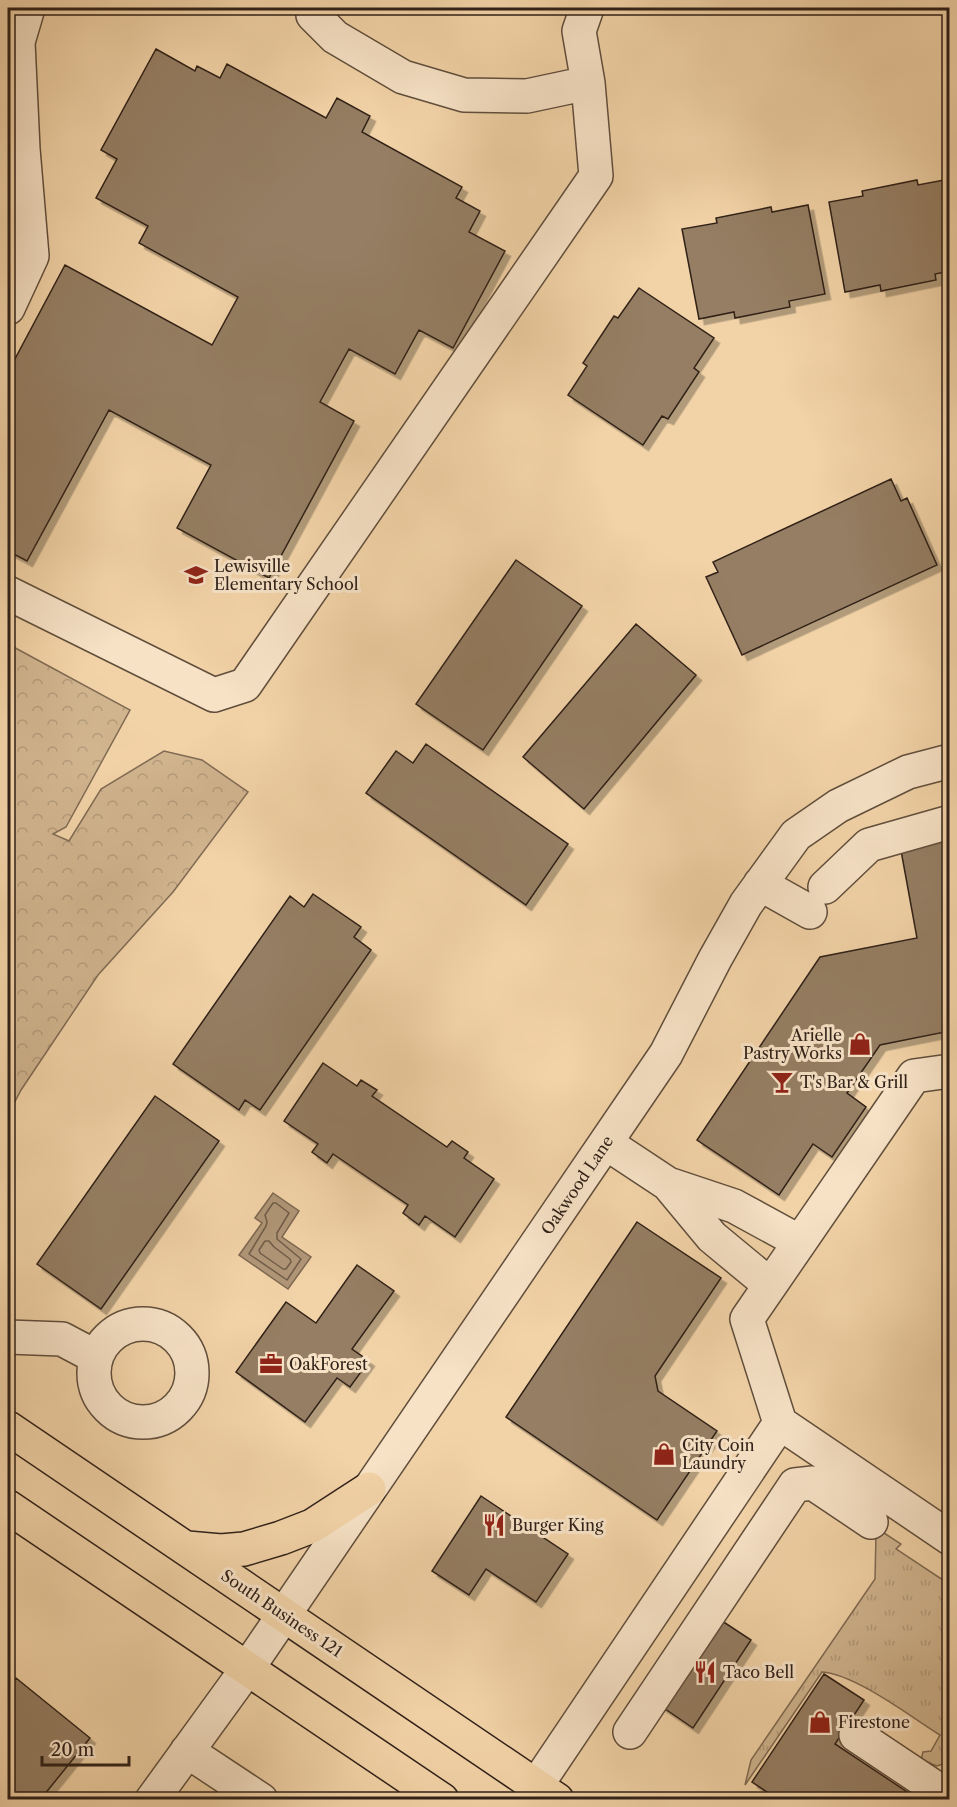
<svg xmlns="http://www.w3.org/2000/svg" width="957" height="1807" font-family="'Libre Caslon Text',serif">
  <defs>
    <pattern id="grass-tufts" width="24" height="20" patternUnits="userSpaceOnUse" patternTransform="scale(1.5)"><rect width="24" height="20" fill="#d1b58f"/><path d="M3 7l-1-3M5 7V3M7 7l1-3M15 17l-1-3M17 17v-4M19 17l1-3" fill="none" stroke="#b49b7b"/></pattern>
    <pattern id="forest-crowns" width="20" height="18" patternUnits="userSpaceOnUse" patternTransform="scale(1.5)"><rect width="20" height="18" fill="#d1b58f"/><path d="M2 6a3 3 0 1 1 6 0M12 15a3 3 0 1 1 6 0" fill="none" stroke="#b49b7b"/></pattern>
    <filter id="shadow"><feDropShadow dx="5.5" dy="5.5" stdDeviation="0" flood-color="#0004"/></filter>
  </defs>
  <rect width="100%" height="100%" fill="#f2d3a7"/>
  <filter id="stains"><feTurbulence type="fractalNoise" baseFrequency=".00333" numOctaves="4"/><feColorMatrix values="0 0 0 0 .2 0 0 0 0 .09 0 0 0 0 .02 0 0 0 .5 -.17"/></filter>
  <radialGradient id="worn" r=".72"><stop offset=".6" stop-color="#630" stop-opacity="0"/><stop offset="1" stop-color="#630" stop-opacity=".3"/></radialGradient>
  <!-- grass -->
  <path fill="url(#grass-tufts)" stroke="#806b54" stroke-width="1.5" d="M881,1531L901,1544L896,1549L949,1584V1762L937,1766L921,1760L923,1752L931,1751L940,1735C911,1717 855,1674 822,1672L745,1785L751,1760L875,1579L876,1534Z"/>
  <!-- forest -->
  <path fill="url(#forest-crowns)" stroke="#806b54" stroke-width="1.5" d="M8,644L130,710L66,827L53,834L69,841L101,789L164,751L202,760L248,792L173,892L98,975L21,1090L8,1115V729L12,721L8,719Z"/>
  <!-- water -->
  <path fill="#b09677" stroke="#7d6751" stroke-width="1.5" d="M273,1193L299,1211L282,1237L311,1257L288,1289L239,1255L262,1223L255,1218Z"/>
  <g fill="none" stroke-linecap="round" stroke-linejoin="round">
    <!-- shore -->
    <path stroke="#705c48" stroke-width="1.5" d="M273,1203H276L289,1213L277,1233V1239L301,1259L287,1280L249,1254L266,1226L267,1222L265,1215Z
      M265,1241H269L274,1247L290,1259L291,1262L286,1269H283L260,1253L259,1250Z"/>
  </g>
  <!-- building -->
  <path fill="#957e63" stroke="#302119" stroke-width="1.5" filter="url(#shadow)" d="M156,49L195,71L197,66L220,78L227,64L326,118L337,98L370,116L362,132L462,187L456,198L480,211L469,232L505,251L453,348L419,330L395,374L349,349L320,402L354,421L269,578L177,528L211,465L109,410L27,561L8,551V372L65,265L212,345L238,297L139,243L148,226L96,198L117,159L101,150Z
    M950,179V271L935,274L936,280L881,291L880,285L845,292L829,202L863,196L862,191L917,180L918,185Z
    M808,205L825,294L789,301L790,307L735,318L734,312L699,319L682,229L717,223L716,218L771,207L772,212Z
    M639,288L714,338L694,368L699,372L668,419L662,416L643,445L568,395L587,366L583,363L614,316L618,318Z
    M891,479L901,501L907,498L937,565L742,655L706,577L718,572L713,562Z
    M516,560L582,606L483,750L416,704Z
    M636,624L696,675L584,809L523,757Z
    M426,744L568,844L526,905L366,793L396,751L413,763Z
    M950,835V1031L880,1045L847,1093L866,1107L832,1157L813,1144L779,1195L697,1140L820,957L917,938L900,845Z
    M313,894L361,927L354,937L371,950L260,1110L245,1100L239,1110L173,1064L290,896L304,907Z
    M323,1063L357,1086L361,1080L377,1090L372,1096L447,1147L452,1141L468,1152L464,1158L494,1179L455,1237L425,1216L419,1225L403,1213L408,1205L333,1154L327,1163L312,1152L318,1144L284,1121Z
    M155,1096L219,1141L101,1309L37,1264Z
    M637,1222L721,1278L655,1376L658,1391L717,1431L657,1520L506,1417Z
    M357,1265L394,1291L352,1349L369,1361L350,1387L337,1378L305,1422L236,1372L286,1302L316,1323Z
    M481,1496L568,1554L536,1602L486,1569L469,1595L432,1571Z
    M716,1617L751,1640L693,1728L658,1704Z
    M824,1674L864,1700L835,1744L918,1799L779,1800L752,1782Z
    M16,1678L90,1738L40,1800H8V1689Z"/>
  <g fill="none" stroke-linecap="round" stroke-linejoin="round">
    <!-- minor casing -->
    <g stroke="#604e3c" stroke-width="36">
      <path id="minor" d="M314,8L313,15L335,37L403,77L464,95L527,96L588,83
        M8,308L32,256L23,149L18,42L28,8
        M8,593L214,695L245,685L596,176L588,83L579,31L587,8
        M760,884L810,912
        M825,887L869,845L950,822
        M950,1071L914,1076L747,1319L780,1423L950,1538
        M606,1143L668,1184L734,1206L800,1242
        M668,1184L712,1237L770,1285
        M94 1373a49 49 0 1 1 98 0a49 49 0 1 1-98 0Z
        M8,1337L62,1339L96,1357
        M630,1732L795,1485L813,1483L871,1522
        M856,1735L949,1797
        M187,1751L261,1800
        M536,1786L780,1423
        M152,1800L247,1669L666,1054L715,959L746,904L796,835L838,806L908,772L950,761"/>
    </g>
    <!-- major casing -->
    <g stroke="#302119" stroke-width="36">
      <path id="major" d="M8,1428L557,1800
        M8,1507L442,1800
        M187,1548L221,1551L244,1549L281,1538L312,1526L369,1489"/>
    </g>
    <!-- minor -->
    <use href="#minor" stroke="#f7e2c6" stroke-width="33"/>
    <!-- major -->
    <use href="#major" stroke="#f2d3a7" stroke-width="33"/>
  </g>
  <!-- icons -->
  <defs>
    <g id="school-bare" transform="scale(1.8)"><path d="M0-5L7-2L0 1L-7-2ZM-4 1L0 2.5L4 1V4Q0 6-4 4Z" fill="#8f2418" stroke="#f7e2c6" stroke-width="2.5" paint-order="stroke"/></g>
    <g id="shop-bare" transform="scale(1.8)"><path d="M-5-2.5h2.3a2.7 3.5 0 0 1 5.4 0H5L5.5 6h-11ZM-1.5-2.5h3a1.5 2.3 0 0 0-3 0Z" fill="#8f2418" stroke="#f7e2c6" stroke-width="2.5" paint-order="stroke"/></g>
    <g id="bar-bare" transform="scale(1.8)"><path d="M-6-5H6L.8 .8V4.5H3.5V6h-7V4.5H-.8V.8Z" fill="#8f2418" stroke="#f7e2c6" stroke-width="2.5" paint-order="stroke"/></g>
    <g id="office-bare" transform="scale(1.8)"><path d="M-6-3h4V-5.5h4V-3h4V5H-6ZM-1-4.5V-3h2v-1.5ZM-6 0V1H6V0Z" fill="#8f2418" stroke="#f7e2c6" stroke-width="2.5" paint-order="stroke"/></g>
    <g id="restaurant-bare" transform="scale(1.8)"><path d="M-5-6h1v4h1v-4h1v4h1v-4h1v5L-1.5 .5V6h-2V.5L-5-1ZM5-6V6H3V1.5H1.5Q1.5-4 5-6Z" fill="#8f2418" stroke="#f7e2c6" stroke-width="2.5" paint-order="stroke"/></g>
  </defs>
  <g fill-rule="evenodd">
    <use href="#school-bare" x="196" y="575"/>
    <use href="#shop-bare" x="860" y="1044"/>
    <use href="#bar-bare" x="782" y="1082"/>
    <use href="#office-bare" x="271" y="1364"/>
    <use href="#shop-bare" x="664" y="1454"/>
    <use href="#restaurant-bare" x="494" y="1525"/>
    <use href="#restaurant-bare" x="705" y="1672"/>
    <use href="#shop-bare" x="820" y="1722"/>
  </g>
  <g text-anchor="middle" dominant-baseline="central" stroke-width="6" stroke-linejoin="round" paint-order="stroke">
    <!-- poi labels -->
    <g font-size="16" fill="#302119" stroke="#f7e2c6" text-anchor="start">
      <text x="214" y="566">Lewisville<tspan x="214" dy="18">Elementary School</tspan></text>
      <text x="842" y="1035" text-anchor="end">Arielle<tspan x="842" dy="18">Pastry Works</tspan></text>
      <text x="800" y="1082">T's Bar &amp; Grill</text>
      <text x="289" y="1364">OakForest</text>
      <text x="682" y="1445">City Coin<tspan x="682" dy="18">Laundry</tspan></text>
      <text x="512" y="1525">Burger King</text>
      <text x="723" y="1672">Taco Bell</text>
      <text x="838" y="1722">Firestone</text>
    </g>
    <!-- street labels -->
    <g font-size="16" fill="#302119" stroke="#f7e2c6">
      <text transform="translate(577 1185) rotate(-56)">Oakwood Lane</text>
      <text transform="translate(282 1613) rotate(34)">South Business 121</text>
    </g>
  </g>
  <!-- margin -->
  <rect width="957" height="1807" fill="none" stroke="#f2d3a7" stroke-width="30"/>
  <rect x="9" y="9" width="939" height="1789" fill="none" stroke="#302119" stroke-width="3"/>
  <rect x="15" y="15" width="927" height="1777" fill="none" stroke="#302119" stroke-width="1.5"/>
  <!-- scale -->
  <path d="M42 1756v9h87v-9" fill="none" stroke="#302119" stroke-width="3"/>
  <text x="51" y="1756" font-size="18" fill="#302119" stroke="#f7e2c6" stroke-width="4.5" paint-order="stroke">20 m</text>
  <rect width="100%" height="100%" filter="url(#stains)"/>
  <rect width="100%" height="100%" fill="url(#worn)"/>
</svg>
